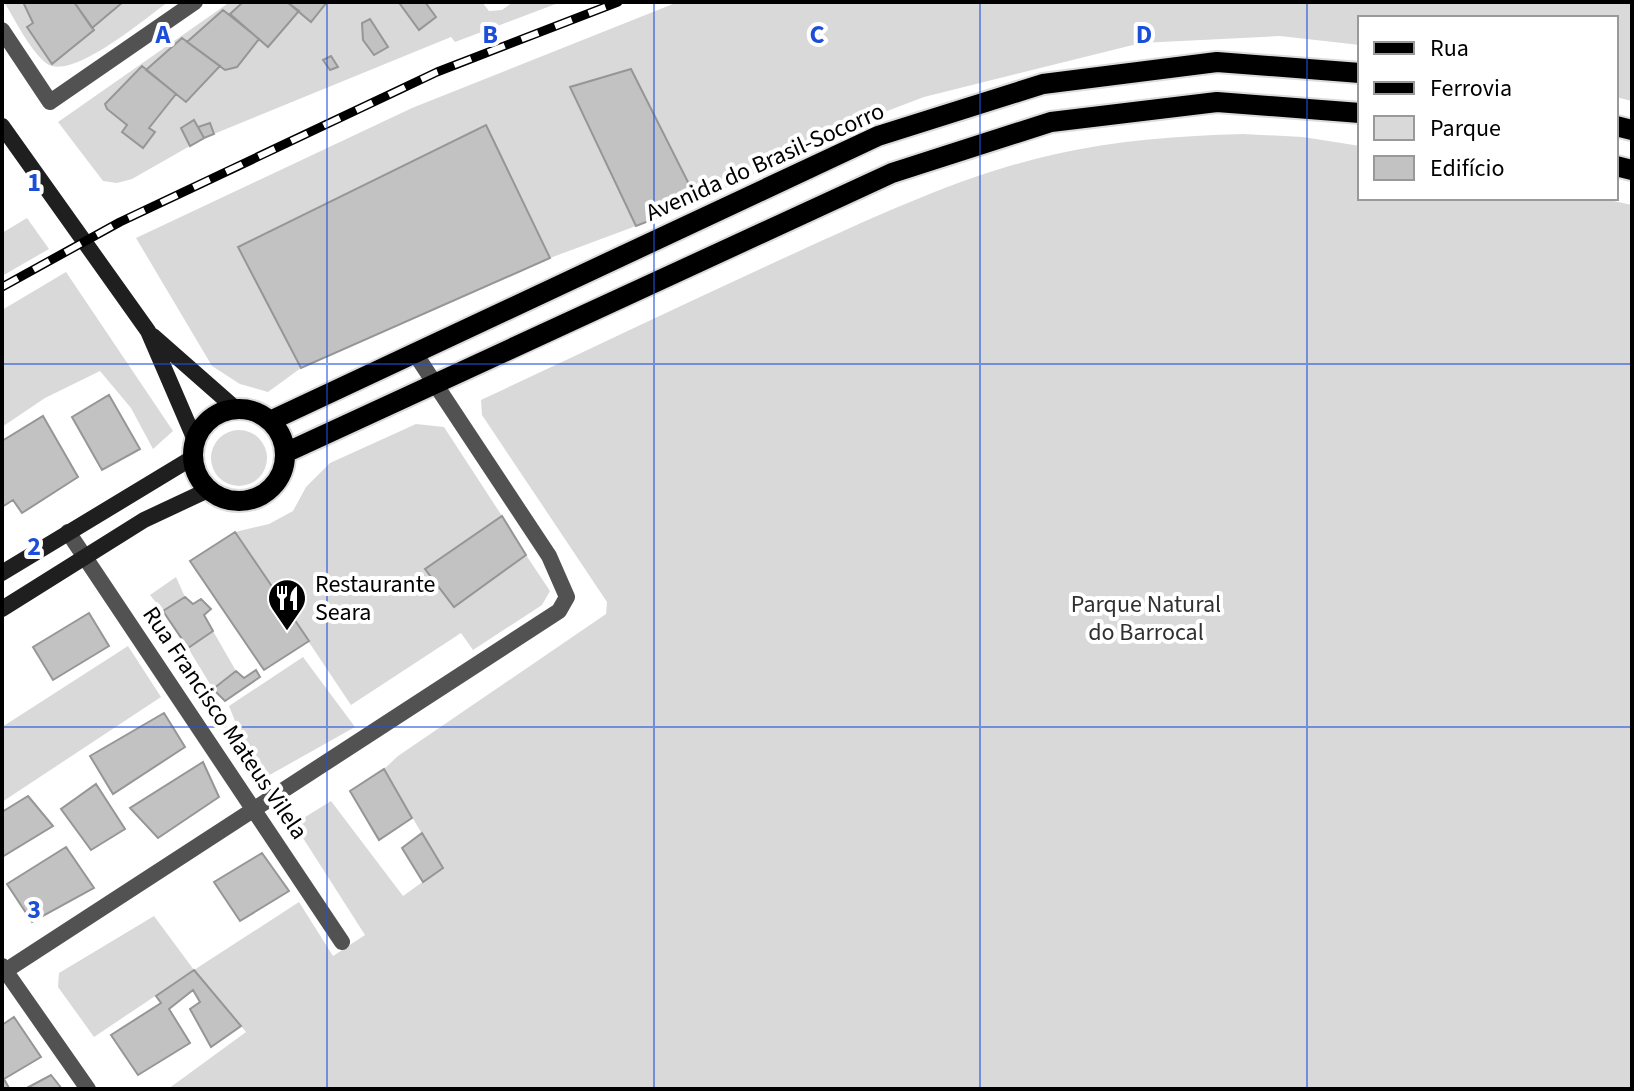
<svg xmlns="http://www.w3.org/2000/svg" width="1634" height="1091" font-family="'Source Sans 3',sans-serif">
  <rect width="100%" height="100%" fill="#fff"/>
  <!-- green -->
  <path fill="#d9d9d9" d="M4,2H168C147,17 70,83 46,63C29,49 16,21 4,2Z
    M230,2H482L489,11L502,10L513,2H561L455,42L451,37L204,138L132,179L117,183L103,181L58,122Z
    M678,2H1632V101L1616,97V18H1360V45L1280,36L1141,43L924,97L853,124L698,202L631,70L571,87L636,226L550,258L485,125L238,246L301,368L268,392L240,384L212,366L136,238L412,108Z
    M1243,134L1303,137L1360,146V198H1600L1632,205V1089H168L246,1032L194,970L94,1037L58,987L59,973L154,916L194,970L299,902L333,956L365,935L294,824L331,801L403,896L442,868L384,769L398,756L606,614L607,602L482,415L481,400C586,351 690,301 795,253C879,215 965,174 1056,154C1118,140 1179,136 1243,134Z
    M27,218L49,249L2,276V233Z
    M66,272L173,431L153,449L131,408L100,371L45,398L2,427V310Z
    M416,424L444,427L502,516L426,569L454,606L526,555L550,591L542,605L473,650L461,633L351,705L235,532L269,524L293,511L306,487L330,463Z
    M211 458a28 28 0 1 1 56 0a28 28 0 1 1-56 0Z
    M176,577L185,597L163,611L150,595Z
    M213,631L236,671L213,689L188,648Z
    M128,646L161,697L2,802V727Z
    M303,657L355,727L266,777L252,764L229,706Z"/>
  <!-- building -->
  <path fill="#c2c2c2" stroke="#969696" stroke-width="2" d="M23,2H74L94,30L52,64L27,27L33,23Z
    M74,2H123L92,28Z
    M243,2H287L299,11L268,47L230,14Z
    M287,2H327L311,22Z
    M403,2H425L436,17L419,30L400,4Z
    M223,10L259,39L237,67L225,70L187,42Z
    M370,19L388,47L374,55L363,40L362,23Z
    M182,38L220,66L186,102L146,70Z
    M331,56L338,67L330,70L323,60Z
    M142,66L176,94L149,128L155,132L143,148L122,132L127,125L107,109L105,104Z
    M631,69L698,202L636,226L570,87Z
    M194,120L204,138L190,146L181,128Z
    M210,123L214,134L204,138L198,127Z
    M486,125L550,258L301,368L238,247Z
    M109,395L140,449L102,470L72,417Z
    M43,416L78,477L22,513L13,500L2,507V441Z
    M502,516L526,555L454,607L425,569Z
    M235,532L309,641L264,670L190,561Z
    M185,597L193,604L201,599L211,609L204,615L213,631L188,648L163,611Z
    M89,613L109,646L53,680L33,647Z
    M256,670L260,677L225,701L213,689L236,671L244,678Z
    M164,713L185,747L113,794L90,756Z
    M203,762L219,797L158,838L130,808Z
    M384,769L412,818L379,840L350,791Z
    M96,784L125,829L91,850L61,809Z
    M28,796L53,826L2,857V812Z
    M422,833L443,868L423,882L402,848Z
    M66,847L94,888L32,922L7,884Z
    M262,853L289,891L240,921L214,882Z
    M194,970L241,1026L211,1047L190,1009L200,1002L193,990L169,1009L190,1043L138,1075L111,1035L161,1003L156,996Z
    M14,1017L41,1057L4,1079L9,1088L2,1089V1025Z
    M51,1075L62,1089H25Z"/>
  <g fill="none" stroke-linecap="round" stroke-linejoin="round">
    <!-- primary casing -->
    <g stroke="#dbdbdb" stroke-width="24">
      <path id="primary" d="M1616,126L1632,130
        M1616,166L1632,170
        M193 455a46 46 0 1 1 92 0a46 46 0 1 1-92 0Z
        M270,421L878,136L1043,84L1217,62L1360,73
        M285,453L892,173L1051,122L1217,102L1360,113"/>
    </g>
    <!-- minor -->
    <path stroke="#525252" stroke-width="16" d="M2,30L50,102L195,2
      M68,532L342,942
      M2,966L88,1089
      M2,973L559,611L567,597L549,556L414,352"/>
    <!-- secondary -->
    <path stroke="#1f1f1f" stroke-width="16" d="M2,126L148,331L195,440
      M153,336L236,409
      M2,573L192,458
      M2,609L144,520L208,490"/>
    <!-- primary -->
    <use href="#primary" stroke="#000" stroke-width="20"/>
    <!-- rail casing -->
    <g stroke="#000" stroke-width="9">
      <path id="rail" d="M2,287L120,222L437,72L618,2"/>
    </g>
    <!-- rail -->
    <use href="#rail" stroke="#fff" stroke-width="6" stroke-dasharray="18" stroke-linecap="butt"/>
  </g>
  <!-- grid -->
  <path fill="none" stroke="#1d4ed8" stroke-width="2" stroke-opacity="0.55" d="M327,2V1089M654,2V1089M980,2V1089M1307,2V1089M2,364H1632M2,727H1632"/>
  <!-- icons -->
  <defs>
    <g id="restaurant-pin" transform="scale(2)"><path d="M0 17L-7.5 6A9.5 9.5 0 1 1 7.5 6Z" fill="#000" stroke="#fff"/><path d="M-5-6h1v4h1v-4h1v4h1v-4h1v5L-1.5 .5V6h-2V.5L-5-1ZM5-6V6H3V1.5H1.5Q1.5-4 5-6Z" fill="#fff"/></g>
  </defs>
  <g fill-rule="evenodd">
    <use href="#restaurant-pin" x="287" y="598"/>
  </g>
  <g text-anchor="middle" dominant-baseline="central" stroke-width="8" stroke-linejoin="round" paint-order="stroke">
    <!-- street labels -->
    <g font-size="24" fill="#000" stroke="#fff">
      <text transform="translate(765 162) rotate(-24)">Avenida do Brasil-Socorro</text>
      <text transform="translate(225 723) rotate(56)">Rua Francisco Mateus Vilela</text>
    </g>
    <!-- poi labels -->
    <g font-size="24" fill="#000" stroke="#fff" text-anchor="start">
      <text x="315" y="584">Restaurante<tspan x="315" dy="28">Seara</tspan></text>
    </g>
    <!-- park labels -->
    <g font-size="24" fill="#303030" stroke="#fff">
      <text x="1146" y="604">Parque Natural<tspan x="1146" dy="28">do Barrocal</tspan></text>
    </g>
  </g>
  <g font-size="26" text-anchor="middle" font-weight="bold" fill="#1d4ed8" stroke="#fff" stroke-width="8" stroke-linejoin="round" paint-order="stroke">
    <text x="163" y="43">A</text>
    <text x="490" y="43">B</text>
    <text x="817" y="43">C</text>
    <text x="1144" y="43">D</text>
    <text x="34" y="191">1</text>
    <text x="34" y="555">2</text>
    <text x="34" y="918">3</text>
  </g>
  <!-- border -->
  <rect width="1634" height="1091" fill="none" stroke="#000000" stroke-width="8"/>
  <!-- legend -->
  <rect x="1358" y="16" width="260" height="184" fill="#ffffff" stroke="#999999" stroke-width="2"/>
  <rect x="1374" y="42" width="40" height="12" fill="#000000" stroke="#999999" stroke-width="2"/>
  <text x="1430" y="56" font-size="24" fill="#000000">Rua</text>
  <rect x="1374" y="82" width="40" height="12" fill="#000000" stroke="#999999" stroke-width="2"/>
  <text x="1430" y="96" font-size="24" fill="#000000">Ferrovia</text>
  <rect x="1374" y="116" width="40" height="24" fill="#d9d9d9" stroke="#999999" stroke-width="2"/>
  <text x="1430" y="136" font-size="24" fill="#000000">Parque</text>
  <rect x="1374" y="156" width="40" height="24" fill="#c2c2c2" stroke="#999999" stroke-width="2"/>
  <text x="1430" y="176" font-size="24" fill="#000000">Edifício</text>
</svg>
